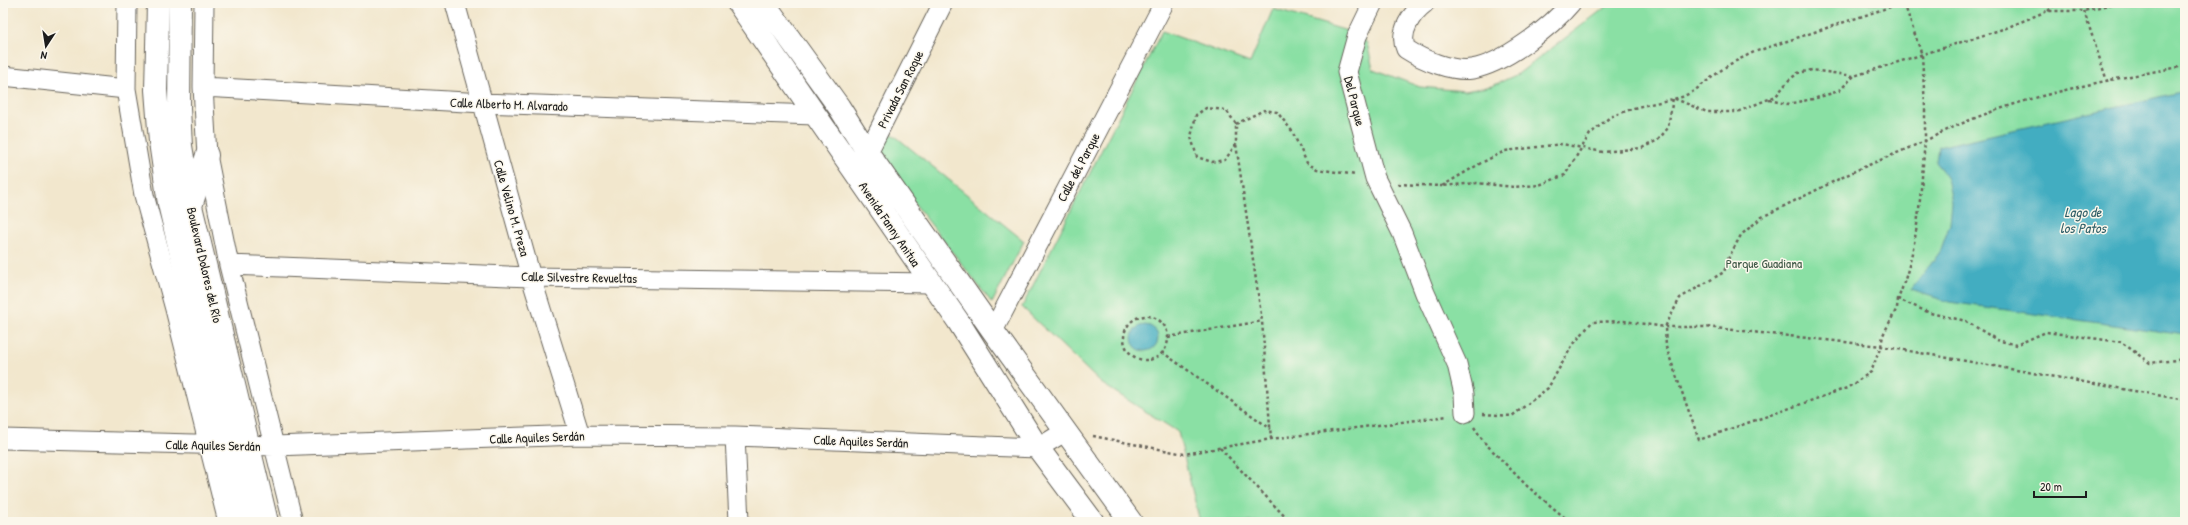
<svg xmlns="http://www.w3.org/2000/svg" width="2188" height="525" font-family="'Patrick Hand',sans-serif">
  <rect width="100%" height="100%" fill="#fbf7ec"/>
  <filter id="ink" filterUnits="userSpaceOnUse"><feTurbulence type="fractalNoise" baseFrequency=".025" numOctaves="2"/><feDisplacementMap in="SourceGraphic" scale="8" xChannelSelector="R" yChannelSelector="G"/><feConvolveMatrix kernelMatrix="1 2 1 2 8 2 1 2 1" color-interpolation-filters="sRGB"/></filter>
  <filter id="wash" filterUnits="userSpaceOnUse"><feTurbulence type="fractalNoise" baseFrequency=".012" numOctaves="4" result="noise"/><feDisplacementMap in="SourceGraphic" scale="16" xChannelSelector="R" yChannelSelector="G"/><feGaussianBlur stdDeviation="0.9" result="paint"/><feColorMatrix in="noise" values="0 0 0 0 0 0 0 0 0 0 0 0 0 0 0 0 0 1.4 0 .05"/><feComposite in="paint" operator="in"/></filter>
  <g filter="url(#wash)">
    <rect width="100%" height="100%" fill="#f2e7cd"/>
    <!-- green -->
    <path fill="#8ae0a4" stroke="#537e60" d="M1611,3H2185V522H1200L1178,432L1101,383L1022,307L1162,31L1250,63L1273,9L1351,32L1367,43L1373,69L1420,87L1465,91L1492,86L1518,74Z
      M889,131L1024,241L992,303L877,155Z"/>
    <!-- water -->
    <path fill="#42adc1" stroke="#2f646e" d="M2185,91V335L1949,302L1911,290L1940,252L1950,224L1952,202L1947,178L1936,162L1938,147Z
      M1132 338a13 13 0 1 1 26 0a13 13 0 1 1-26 0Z"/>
  </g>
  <g filter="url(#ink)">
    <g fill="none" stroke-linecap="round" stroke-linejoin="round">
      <!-- minor casing -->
      <g stroke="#67635a" stroke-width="21">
        <path id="minor" d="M127,3L126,89L144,195L175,309L228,522
          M204,3L203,87L207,155L229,265L293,522
          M455,3L531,277L580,435
          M1373,3L1357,36L1347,72L1375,178L1402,233L1425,293L1457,364L1464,394L1465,413
          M1425,3C1412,13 1398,32 1406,49C1423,60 1452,72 1472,69C1503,64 1551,27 1571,3
          M3,76L126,89
          M203,87L483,103L815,115
          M862,164L943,3
          M229,265L531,277L930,283
          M993,331L1164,3
          M735,436L739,522
          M3,439L274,446L580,435L735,436L1038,448L1066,431"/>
      </g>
      <!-- major casing -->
      <g stroke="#67635a" stroke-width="24">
        <path id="major" d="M158,3L156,90L160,142L169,204L245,522
          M180,3L179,108L181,146L191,206L267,522
          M738,3L958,321L1038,448L1093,522
          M764,3L839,107L868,153L993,331L1131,522
          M192,203L207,155"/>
      </g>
      <!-- path -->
      <path stroke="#67635a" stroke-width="2.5" stroke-dasharray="3 3" stroke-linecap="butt" d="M1902,3L1754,52L1728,65L1694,91L1682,97L1637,107L1610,117L1590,134L1565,175L1539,185L1514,187L1477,183L1442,186L1481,163L1505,151L1562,144L1603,152L1642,148L1658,140L1668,128L1673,98L1707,112H1737L1776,96L1789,80L1798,73L1812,70L1854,76L2006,28L2047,11H2083L2116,3
        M2048,11L2057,3
        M2084,11L2107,81
        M2185,66C2096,82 2006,98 1925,141C1920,196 1919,247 1898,299L1930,313L1966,321L1997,340L2016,345L2046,332L2121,342L2150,363L2185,359
        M1769,100L1787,104L1813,99L1839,91L1854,76
        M1236,124L1264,110L1277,112L1292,131L1307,163L1317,169L1356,175
        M1236,144L1225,160L1212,162L1197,157L1191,137L1196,115L1206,108L1226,110L1236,124V144L1262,321L1271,439
        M1398,184L1442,186
        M1898,299L1897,308L1883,335L1881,346L1871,372L1847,388L1699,440L1666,347L1665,327L1680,298L1724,272L1729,257L1741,235L1762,217L1857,170L1925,141V107L1922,55L1904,3
        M1124 338a22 22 0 1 1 44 0a22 22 0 1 1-44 0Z
        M1168,337L1262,321
        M1162,352L1271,429
        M1483,414L1512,416L1548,388L1572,346L1592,322L1624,321L1665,327H1706L1881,346L2185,400
        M1474,427L1484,442L1527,486L1570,522
        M1093,436L1184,454L1271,439L1448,416
        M1220,448L1290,522
        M2184,522L2185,521"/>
      <!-- minor -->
      <use href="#minor" stroke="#fff" stroke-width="19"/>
      <!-- major -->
      <use href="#major" stroke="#fff" stroke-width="22"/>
    </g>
  </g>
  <g text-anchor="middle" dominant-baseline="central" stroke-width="3" stroke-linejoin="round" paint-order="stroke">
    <!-- street labels -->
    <g font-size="13" fill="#1c1c1c" stroke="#fbf7ec">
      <text transform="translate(900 89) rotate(-63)">Privada San Roque</text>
      <text transform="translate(1355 101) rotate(76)">Del Parque</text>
      <text transform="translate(509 104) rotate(2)">Calle Alberto M. Alvarado</text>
      <text transform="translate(1078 167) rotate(-62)">Calle del Parque</text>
      <text transform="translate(512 208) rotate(74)">Calle Velino M. Preza</text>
      <text transform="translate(890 224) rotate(56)">Avenida Fanny Anitua</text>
      <text transform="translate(205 265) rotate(77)">Boulevard Dolores del Río</text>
      <text transform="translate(579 277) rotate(1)">Calle Silvestre Revueltas</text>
      <text transform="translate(537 437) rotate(-2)">Calle Aquiles Serdán</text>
      <text transform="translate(861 441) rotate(2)">Calle Aquiles Serdán</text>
      <text transform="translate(213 445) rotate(1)">Calle Aquiles Serdán</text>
    </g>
    <!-- park labels -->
    <g font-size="13" fill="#3d5745" stroke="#fbf7ec">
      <text x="1764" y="263">Parque Guadiana</text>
    </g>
    <!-- water labels -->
    <g font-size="14" font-style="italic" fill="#2d5d66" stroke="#fbf7ec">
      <text x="2083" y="211">Lago de<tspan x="2083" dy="16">los Patos</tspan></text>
    </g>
  </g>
  <!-- margin -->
  <rect width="2188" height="525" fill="none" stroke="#fbf7ec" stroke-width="16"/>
  <!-- north arrow -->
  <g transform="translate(46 46) rotate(192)" stroke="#fbf7ec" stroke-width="3" paint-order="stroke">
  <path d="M0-3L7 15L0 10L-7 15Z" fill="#1c1c1c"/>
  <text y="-6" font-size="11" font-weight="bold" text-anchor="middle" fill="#1c1c1c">N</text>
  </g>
  <!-- scale -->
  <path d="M2034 491v6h52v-6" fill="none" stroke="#1c1c1c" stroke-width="2"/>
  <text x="2040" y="491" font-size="12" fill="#1c1c1c" stroke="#fbf7ec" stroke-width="3" paint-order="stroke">20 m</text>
</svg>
